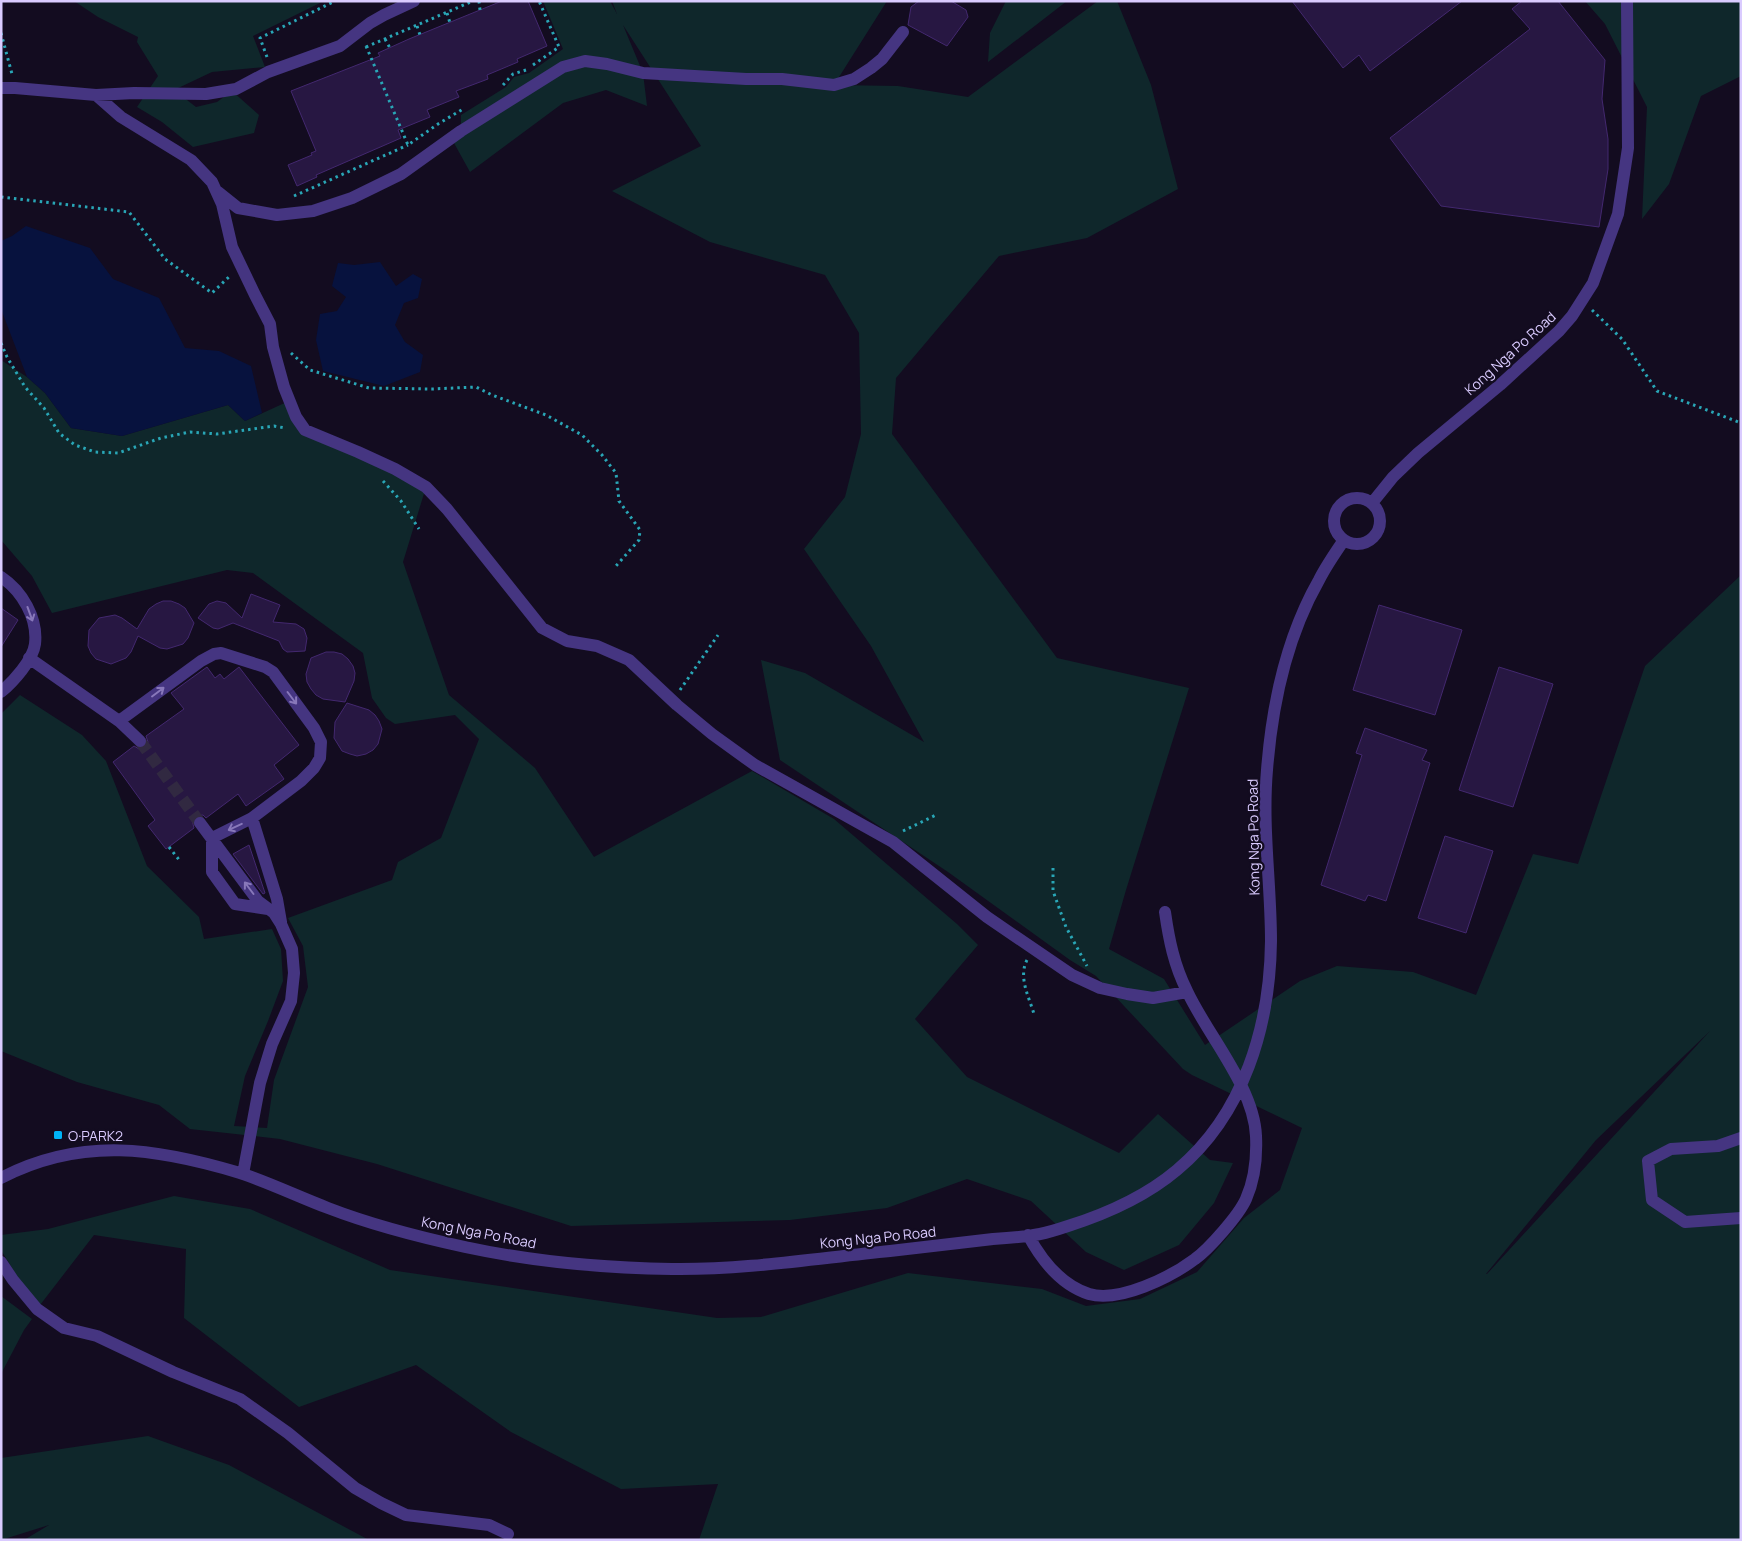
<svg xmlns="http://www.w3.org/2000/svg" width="1742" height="1541" font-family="Manrope,sans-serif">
  <rect width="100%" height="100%" fill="#130c20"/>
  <!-- green -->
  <path fill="#0f272b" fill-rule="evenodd" d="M74,1H324L253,36L265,67L212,72L174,90L196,107L217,102L232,91L259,115L254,133L193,147L162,122L137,107L158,76L137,42L138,37L98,17Z
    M543,1H610L617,14L612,1H887L834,85L898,86L968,97L1098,1H1117L1151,85L1178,189L1087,238L999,256L896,378L892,434L1057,658L1189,688L1126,890L1109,949L1164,979L1205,1045L1300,981L1337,966L1413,972L1476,995L1533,854L1578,864L1645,666L1741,575V1540H699L718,1484L621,1489L511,1432L416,1365L299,1407L184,1318L186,1249L94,1235L37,1309L1,1250V1235L48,1229L174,1196L250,1209L390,1270L717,1318L761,1317L908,1273L1042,1289L1086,1306L1140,1299L1197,1272L1244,1218L1280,1190L1302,1128L1192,1075L1183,1069L1096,976L1070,960L948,872L780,760L761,660L805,673L924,742L871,646L804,549L845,497L861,434L859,333L825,275L710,242L612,191L701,146L623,25L643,73L647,106L606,90L563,103L470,172L454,143L461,131V115L506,87L514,77L529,73L563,49ZM1710,1031L1487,1274H1486L1596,1140Z
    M1006,1H1067L988,62L990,33Z
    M1585,1H1741V76L1701,96L1669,184L1642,219L1647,107L1605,24Z
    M1,360L27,377L45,393L71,428L122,436L228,405L245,421L289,401L305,430L426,487L403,562L449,695L535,768L594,857L752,771L834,819L957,924L978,945L915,1019L967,1077L1119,1153L1158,1114L1210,1160L1233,1163L1214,1203L1179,1245L1124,1270L1086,1252L1031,1201L967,1179L887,1208L790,1220L571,1226L377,1164L280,1139L190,1129L159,1105L77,1082L1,1051V714L20,695L82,735L106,761L147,866L199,917L204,939L272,929L281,949L283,981L268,1021L245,1076L234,1126L267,1128L274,1080L308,987L303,946L288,918L392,880L398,862L441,838L479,739L455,715L395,724L386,718L372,698L363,653L253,573L227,570L52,613L32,576L1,540Z
    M1,1296L32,1319L24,1330L1,1374Z
    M148,1436L229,1465L369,1540H24L49,1525L1,1540V1458Z"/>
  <!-- water -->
  <path fill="#07123e" d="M26,226L90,248L113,279L159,298L185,348L219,351L251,366L262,413L245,421L228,405L122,436L71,428L45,393L27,377L1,309V241L12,236Z
    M380,262L396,286L413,274L422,279L418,298L404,303L395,325L405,342L423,355L420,372L384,386L323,371L316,340L320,314L337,311L346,297L332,286L338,263L354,265Z"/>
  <!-- building -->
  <path fill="#271742" stroke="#43286f" d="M502,1H528L547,46L517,59L518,62L487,75L488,79L456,91L459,97L427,110L430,117L398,130L401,138L316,175L317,177L297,186L288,165L312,155L311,153L316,151L291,91L380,56L378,53L409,39Z
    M919,1H951L966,10L968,17L947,46L908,25L911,7Z
    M1292,1H1462L1370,71L1359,55L1343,68Z
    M1522,1H1558L1605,60L1602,99L1608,139V169L1599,227L1441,206L1390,138L1530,29L1512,9Z
    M251,594L280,605L273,622L296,624L304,629L307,638L305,651L287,652L283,649L279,641L233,623L218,629L213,628L198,618L209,604L217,601L226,603L242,618Z
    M163,601H171L179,604L185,608L194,623L188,638L183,644L167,649L160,648L138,636L131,652L126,658L111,664L96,659L91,653L88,646L89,630L99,618L115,615L122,618L137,629L149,609L156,604Z
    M1379,605L1462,630L1435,715L1353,690Z
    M1,608L18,620L1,647Z
    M326,652H334L342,654L348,659L353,666L355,673L354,681L345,702L323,699L316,695L311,689L307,682L306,674L311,658Z
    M207,667L215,678L220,674L224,679L239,667L299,745L274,765L284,779L246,806L238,794L206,818L203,815L196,816L192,820L194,828L166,849L148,826L155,820L113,762L134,746L139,749L146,747L148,742L146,736L184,709L171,693Z
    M1499,667L1553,684L1513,807L1459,790Z
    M347,703L369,710L375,715L379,721L382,729L378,744L373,750L366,754L357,756L350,754L342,751L334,738L335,722Z
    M1365,728L1427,750L1422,760L1430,763L1386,901L1368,895L1365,901L1321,885L1362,755L1356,753Z
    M1445,836L1493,851L1466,933L1418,918Z
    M249,845L265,893L263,894L233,854Z"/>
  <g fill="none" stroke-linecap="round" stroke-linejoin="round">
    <!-- minor-tunnel -->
    <path stroke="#312941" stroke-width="12" stroke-dasharray="12 6" stroke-linecap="butt" d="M140,741L200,823"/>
    <!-- path -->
    <path stroke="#29a6b6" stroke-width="3" stroke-dasharray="2.5 4" stroke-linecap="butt" d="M479,1L480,10
      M447,13L450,23
      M417,26L420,35
      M1,33L12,74
      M385,39L390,48
      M366,46L408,145L438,124L463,109
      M366,47L473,1
      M267,57L260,38L335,1
      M533,65L559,47L539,1
      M503,85L513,74L526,70
      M294,196L408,145
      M1,197L129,212L165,259L212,293L231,275
      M1592,310L1622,339L1657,391L1741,423
      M1,343L7,357L25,387L44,408L59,433L75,445L95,452L118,453L161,438L190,432L217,434L274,426L285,428
      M291,353L310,370L369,388L432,389L476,387L492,395L546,415L582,435L602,455L616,473L619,501L640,530L639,540L616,566
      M383,481L401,501L419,529
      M680,690L718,635
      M903,831L938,814
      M169,847L180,861
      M1053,868V891L1066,927L1087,966
      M1027,960C1018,977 1029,997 1034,1014"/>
    <!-- minor -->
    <path stroke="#453581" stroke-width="12" d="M1,88H15L96,95L134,93L206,94L236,89L268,72L340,46L370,23L384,15L414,1
      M96,95L121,117L191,160L212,182L222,204L232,247L255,295L270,324L273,347L284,387L296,417L305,430L358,452L395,469L426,487L447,509L542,628L567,641L597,646L629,660L677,705L712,734L755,765L893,842L987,917L1072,975L1100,988L1127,994L1153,998L1187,992
      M218,192L238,208L277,215L313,211L352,198L401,174L461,131L563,67L585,61L607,64L643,73L746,79H782L834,85L854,79L871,68L882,59L903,32
      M1334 521a23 23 0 1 1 46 0a23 23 0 1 1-46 0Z
      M1372,503L1393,477L1418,453L1500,385L1559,331L1572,316L1593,283L1618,214L1628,148L1627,1
      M1,577C22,591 38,618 35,644C33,660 13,682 1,692
      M29,658L119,721L140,741
      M119,721L201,661L214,654L221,653L265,667L273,672L314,728L321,742L320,758L314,768L301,781L252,818L212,838V872L235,904L268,909
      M252,818L277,899L281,922
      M200,823L258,901L274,913L281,924L292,949L294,973L291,1001L272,1044L260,1083L243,1174
      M1741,1138L1718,1146L1671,1149L1648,1161L1652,1200L1685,1222L1741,1218
      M1,1178C82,1136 157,1148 240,1173C270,1183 299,1197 328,1208C372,1225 419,1237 465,1247C530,1261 606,1268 672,1269C745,1270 818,1258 890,1251C924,1247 959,1243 993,1239C1009,1238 1025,1237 1040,1234C1050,1232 1059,1229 1068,1226C1106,1214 1145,1197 1177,1170C1244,1114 1270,1026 1271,941C1271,884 1262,827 1267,770C1272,705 1286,638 1319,580C1326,566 1335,553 1344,540
      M1028,1235C1042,1261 1061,1285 1089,1294C1119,1303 1171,1277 1195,1259C1209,1249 1239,1215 1246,1199C1254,1181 1257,1157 1256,1136C1254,1087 1208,1036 1187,991C1174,965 1169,940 1165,912
      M1,1262L13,1280L37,1309L64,1328L97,1336L173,1372L240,1399L288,1433L355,1488L381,1503L406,1515L489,1525L508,1534"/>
  </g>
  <!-- one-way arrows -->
  <defs><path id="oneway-shaft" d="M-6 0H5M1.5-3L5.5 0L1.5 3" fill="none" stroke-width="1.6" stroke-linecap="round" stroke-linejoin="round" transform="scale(1.25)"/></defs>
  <g stroke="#8878ba">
    <use href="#oneway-shaft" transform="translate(30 614) rotate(70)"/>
    <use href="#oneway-shaft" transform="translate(158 692) rotate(-37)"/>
    <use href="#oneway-shaft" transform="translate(292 698) rotate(53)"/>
    <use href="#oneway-shaft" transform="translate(235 827) rotate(155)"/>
    <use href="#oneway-shaft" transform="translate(249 888) rotate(-127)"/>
  </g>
  <!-- markers -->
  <rect fill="#00b3f6" stroke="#130c20" stroke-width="2" x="53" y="1130" width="10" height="10" rx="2.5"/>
  <g text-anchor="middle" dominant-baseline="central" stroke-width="4.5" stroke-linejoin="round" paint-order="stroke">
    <!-- street labels -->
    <g font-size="14" fill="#dacbff" stroke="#130c20">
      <text transform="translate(1510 353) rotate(-42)">Kong Nga Po Road</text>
      <text transform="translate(1253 837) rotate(-91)">Kong Nga Po Road</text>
      <text transform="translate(479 1232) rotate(11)">Kong Nga Po Road</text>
      <text transform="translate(878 1237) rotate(-6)">Kong Nga Po Road</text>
    </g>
    <!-- poi labels -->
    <g font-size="14" fill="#dacbff" stroke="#130c20" text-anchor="start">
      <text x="68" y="1135">O·PARK2</text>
    </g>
  </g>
  <!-- border -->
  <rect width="1742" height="1541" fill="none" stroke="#dacbff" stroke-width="5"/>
</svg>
